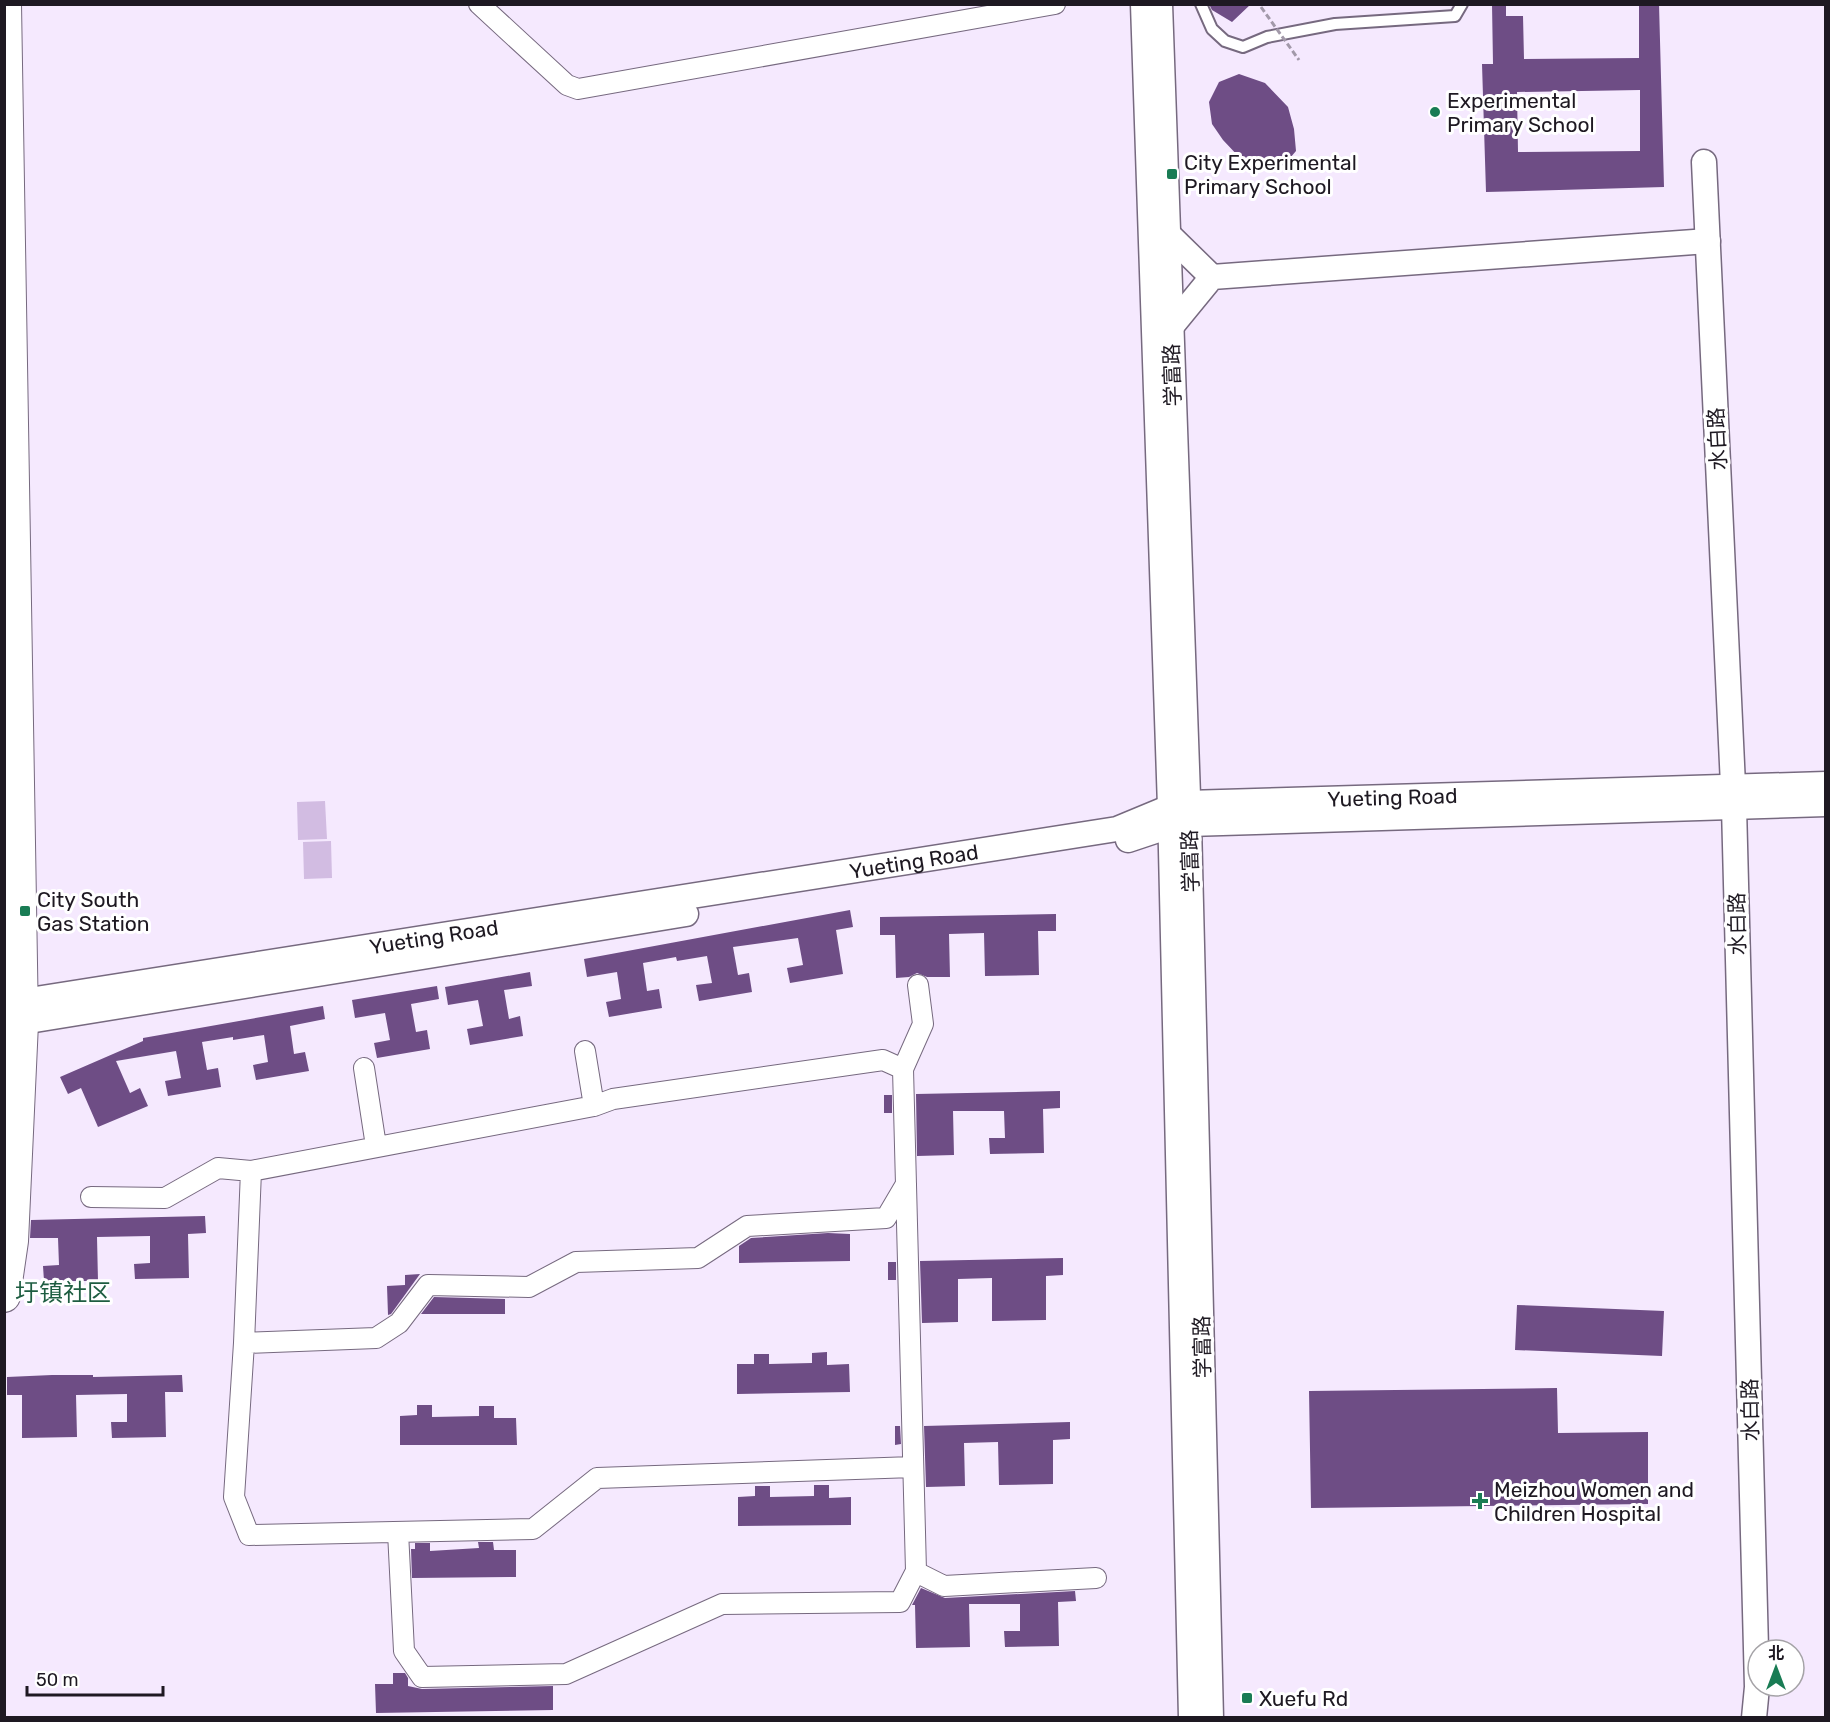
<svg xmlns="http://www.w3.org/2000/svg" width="1830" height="1722" font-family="Rubik,'Noto Sans SC',sans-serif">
  <rect width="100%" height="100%" fill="#f5e9fe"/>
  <!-- green -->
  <path fill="#d2bce2" d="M325,801L327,839L298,840L297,802Z
    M331,841L332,878L304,879L303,842Z"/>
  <!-- building -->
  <path fill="#6e4d85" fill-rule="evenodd" d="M1209,4H1251L1232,22L1212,10Z
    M1492,4H1506V16H1523L1524,59L1639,58V4H1659L1664,187L1486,192L1482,64H1493ZM1640,90V151L1518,152L1517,92Z
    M1239,74L1265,83L1288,107L1294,129L1296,151L1284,165L1264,169L1240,158L1223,140L1212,124L1209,102L1219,82Z
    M850,910L853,927L836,930L843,974L790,983L787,968L803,965L798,938L733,947L738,975L749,973L752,992L699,1001L696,985L712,983L707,956L677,961L676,957L643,963L647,991L659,989L662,1008L609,1017L606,1002L621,999L617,972L587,977L584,959Z
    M1056,914V931H1038L1039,975L985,976L984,933L949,934L950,977H927L917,973L909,977L896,978L895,935H880V917Z
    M530,972L532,986L504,990L509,1019L520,1016L523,1036L470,1045L467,1029L483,1026L478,1000L448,1005L445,987Z
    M437,986L439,999L411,1004L416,1032L427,1030L430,1049L377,1058L374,1043L390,1040L385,1013L355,1018L352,1000Z
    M323,1006L325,1019L290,1026L294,1054L305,1052L309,1071L256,1080L253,1065L268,1062L264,1035L233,1040V1037L202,1042L207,1070L218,1068L221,1087L168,1096L165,1081L181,1078L176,1051L116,1061L130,1093L140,1088L148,1106L98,1127L81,1088L68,1094L60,1077L143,1041V1038Z
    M1060,1091V1108L1043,1109L1044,1153L990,1154L989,1138H1005L1004,1111H953L954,1155L917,1156L916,1094Z
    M884,1095H892V1113H884Z
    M205,1216L206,1233L188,1234L189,1278L135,1279L134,1264L150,1263V1236L97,1237L98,1281H44L43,1266L59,1265L58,1238H30L31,1220Z
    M828,1233L850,1234V1261L739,1263V1246L751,1238Z
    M1063,1258V1275L1046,1276V1320L992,1321V1278L958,1279V1322L922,1323L920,1261Z
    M888,1262H896V1280H888Z
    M420,1274L391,1314L388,1315L387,1286L405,1285V1275Z
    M434,1297L505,1299V1314H421Z
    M1517,1305L1664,1311L1662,1356L1515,1350Z
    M827,1352V1365L849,1364L850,1392L737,1394V1364H754V1354H769V1364L812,1363V1353Z
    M52,1375H93V1377L182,1375L183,1392H165L166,1437L112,1438L111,1422H127V1394L76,1395L77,1437L22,1438V1395H7V1377Z
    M1557,1388L1558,1433L1648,1432V1504L1311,1508L1309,1391Z
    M417,1405H432V1417L479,1416V1406H494V1418H516L517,1445H400V1416L417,1415Z
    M1070,1422V1439L1053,1440V1484L999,1485L998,1442L964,1443L965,1486L926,1487L924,1426Z
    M895,1426H900L901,1444L895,1445Z
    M814,1485H829V1498L851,1497V1525L738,1526V1497L755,1496V1486H770V1497L814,1496Z
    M478,1542H493L494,1550H516V1577L412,1578L411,1549H415V1543H430V1551L479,1548Z
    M921,1588L945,1598L1075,1591L1076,1601L1058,1602L1059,1646L1005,1647L1004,1631H1020V1604H969L970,1647L916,1648L915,1605H912Z
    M393,1673H405L408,1678V1686L422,1689L553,1686V1710L376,1713L375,1684H393Z"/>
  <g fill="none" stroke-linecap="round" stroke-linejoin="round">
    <!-- service casing -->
    <g stroke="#76697f" stroke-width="14">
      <path id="service" d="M1201,4L1212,29L1225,41L1243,47L1267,37L1335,24L1455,16L1462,4"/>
    </g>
    <!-- minor casing -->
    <g stroke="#76697f" stroke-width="22">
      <path id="minor" d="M479,4L567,85L578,89L1055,4
        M364,1068L376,1146
        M903,1069L923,1024L918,985
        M251,1171L244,1343L234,1497L249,1535L533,1529L597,1478L913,1467
        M91,1197L165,1198L218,1168L251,1171L594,1106
        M244,1343L376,1338L399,1323L428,1285L529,1287L576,1262L698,1258L747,1226L886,1218L906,1184
        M398,1532L404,1651L422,1677L566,1674L722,1604L900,1602L916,1571L903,1069L883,1060L613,1099L594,1106L585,1051
        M916,1572L944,1586L1096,1578"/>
    </g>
    <!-- tertiary casing -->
    <g stroke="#76697f" stroke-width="27">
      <g id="tertiary">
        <path d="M1143,4L1170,807L1191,1718"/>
        <path d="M1160,4L1189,824L1211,1718"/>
        <path d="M1704,162L1734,807L1757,1687L1754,1718"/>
        <path d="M1168,234L1212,277"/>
        <path d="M1171,327L1212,277L1708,241"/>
        <path d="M1128,840L1170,826L1189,824L1826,804"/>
        <path id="s1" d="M4,1004L1117,829L1170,807L1187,803L1826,784"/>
        <path d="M4,1025L686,914"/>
      </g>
    </g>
    <!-- primary casing -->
    <g stroke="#76697f" stroke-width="34">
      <path id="primary" d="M4,1296L12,1241L22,1023L5,4"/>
    </g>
    <!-- service -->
    <use href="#service" stroke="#fff" stroke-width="10"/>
    <!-- minor -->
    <use href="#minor" stroke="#fff" stroke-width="20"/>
    <!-- tertiary -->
    <use href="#tertiary" stroke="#fff" stroke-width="24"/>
    <!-- primary -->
    <use href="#primary" stroke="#fff" stroke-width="32"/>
    <!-- path-bridge -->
    <path stroke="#a299a9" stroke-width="3" stroke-dasharray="6 3" stroke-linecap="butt" d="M1261,7L1299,60"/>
  </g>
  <!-- markers -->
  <g fill="#197c54" stroke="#fff" stroke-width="2">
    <circle cx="1435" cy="112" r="6"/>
    <rect x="1166" y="168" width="12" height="12" rx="3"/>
    <rect x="19" y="905" width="12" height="12" rx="3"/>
    <path d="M1477 1492h6v6h6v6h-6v6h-6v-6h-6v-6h6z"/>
    <rect x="1241" y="1692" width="12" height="12" rx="3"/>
  </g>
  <g text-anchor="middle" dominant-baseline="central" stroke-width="6" stroke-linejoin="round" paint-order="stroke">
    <!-- poi labels -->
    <g font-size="21" fill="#1e1922" stroke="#fff" text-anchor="start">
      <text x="1447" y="100">Experimental<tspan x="1447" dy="24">Primary School</tspan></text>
      <text x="1184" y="162">City Experimental<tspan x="1184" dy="24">Primary School</tspan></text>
      <text x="37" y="899">City South<tspan x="37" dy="24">Gas Station</tspan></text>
      <text x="1494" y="1489">Meizhou Women and<tspan x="1494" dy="24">Children Hospital</tspan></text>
      <text x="1259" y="1698">Xuefu Rd</text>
    </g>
    <!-- street labels -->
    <g font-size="21" fill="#1e1922" stroke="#fff">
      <text transform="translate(1172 375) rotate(-92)">学富路</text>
      <text transform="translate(1717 439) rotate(-93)">水白路</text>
      <text stroke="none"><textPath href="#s1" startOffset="1407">Yueting Road</textPath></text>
      <text stroke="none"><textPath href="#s1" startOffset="921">Yueting Road</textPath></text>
      <text transform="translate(1190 861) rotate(-92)">学富路</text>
      <text transform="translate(1737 924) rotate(-91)">水白路</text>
      <text stroke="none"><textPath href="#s1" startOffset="435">Yueting Road</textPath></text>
      <text transform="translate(1202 1347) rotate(-91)">学富路</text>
      <text transform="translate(1750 1410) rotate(-91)">水白路</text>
    </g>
    <!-- quarter labels -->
    <g font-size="24" fill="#1e5d41" stroke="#fff">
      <text x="63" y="1293">圩镇社区</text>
    </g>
  </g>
  <!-- border -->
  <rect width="1830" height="1722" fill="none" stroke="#1e1922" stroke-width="12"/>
  <!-- north arrow -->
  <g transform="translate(1776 1668)"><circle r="28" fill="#ffffff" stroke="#a5a3a7" stroke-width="1.5"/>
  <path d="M0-4.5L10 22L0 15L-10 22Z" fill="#197c54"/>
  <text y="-9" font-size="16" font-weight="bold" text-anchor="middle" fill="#1e1922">北</text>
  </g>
  <!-- scale -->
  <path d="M27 1686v9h136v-9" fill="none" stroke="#1e1922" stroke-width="3"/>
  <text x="36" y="1686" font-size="18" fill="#1e1922" stroke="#ffffff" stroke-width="4.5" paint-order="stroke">50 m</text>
</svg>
